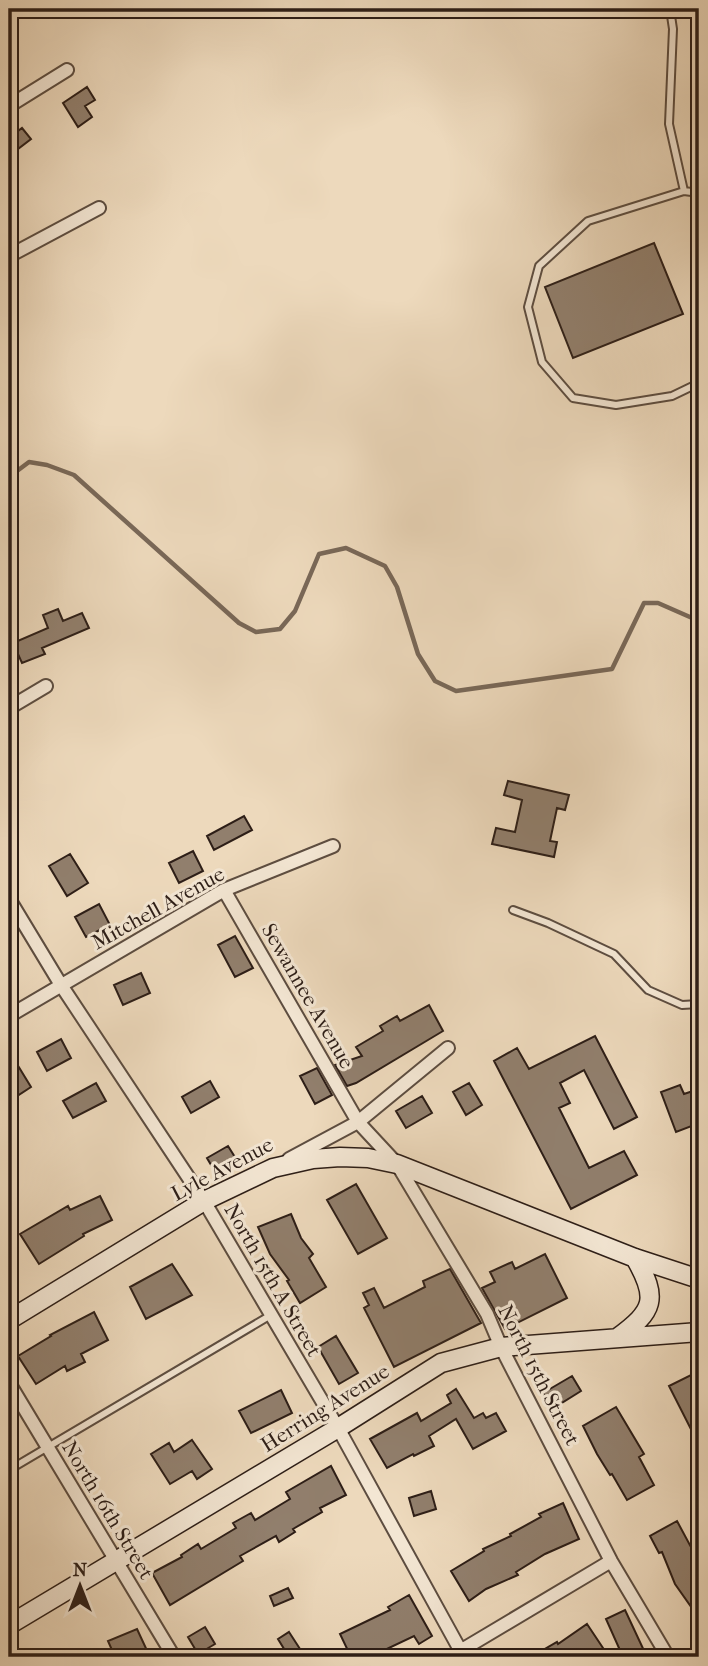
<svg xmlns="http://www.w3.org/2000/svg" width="708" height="1666" font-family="'IM FELL French Canon',serif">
  <rect width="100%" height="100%" fill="#edd9bc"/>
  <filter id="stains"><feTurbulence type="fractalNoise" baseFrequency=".00286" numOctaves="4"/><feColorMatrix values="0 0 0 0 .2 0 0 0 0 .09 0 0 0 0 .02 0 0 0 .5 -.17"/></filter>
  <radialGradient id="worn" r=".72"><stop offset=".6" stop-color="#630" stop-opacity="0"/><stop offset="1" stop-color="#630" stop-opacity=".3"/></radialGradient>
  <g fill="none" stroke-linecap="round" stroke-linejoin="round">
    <!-- stream -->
    <path stroke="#796858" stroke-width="4.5" d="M9,477L29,462L47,465L74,475L239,623L256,632L280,629L295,611L319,554L346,548L385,566L397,587L418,654L435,681L456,691L612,669L644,603H658L699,621"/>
  </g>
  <!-- building -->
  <path fill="#917f6d" stroke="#2d1e17" stroke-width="2" d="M87,87L95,100L85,106L92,117L78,127L63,103Z
    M22,128L31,139L14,152L9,145V138Z
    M654,243L683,314L573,358L545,287Z
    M58,609L63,621L82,613L89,628L42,648L45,654L22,663L13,643L48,628L43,615Z
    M508,781L569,795L565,810L557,808L550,841L557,842L554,857L492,844L496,828L515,832L522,800L504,795Z
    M244,816L252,830L214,850L207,836Z
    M193,851L203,871L179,883L169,863Z
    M70,854L88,883L67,896L49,866Z
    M99,904L110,925L86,937L75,917Z
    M235,936L253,968L235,977L218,945Z
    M141,973L150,993L123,1005L114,985Z
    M429,1005L443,1031L356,1083L347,1086L335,1065L362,1056L356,1047L383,1031L380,1026L397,1016L400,1021Z
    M595,1036L637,1117L614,1129L584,1070L560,1083L570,1103L559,1108L589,1168L624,1151L637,1175L571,1209L494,1061L517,1048L529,1069Z
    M61,1039L71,1058L47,1071L37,1052Z
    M9,1051L31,1087L14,1098L9,1090Z
    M317,1068L332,1095L315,1104L300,1076Z
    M210,1081L219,1097L191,1113L182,1097Z
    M96,1083L106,1101L73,1118L63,1101Z
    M469,1083L482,1105L466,1115L453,1092Z
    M680,1085L684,1094L699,1089V1107L692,1110L697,1124L676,1132L661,1092Z
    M422,1096L432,1113L406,1128L396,1111Z
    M228,1146L238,1162L217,1175L207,1158Z
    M356,1184L387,1238L358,1254L327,1200Z
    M100,1196L112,1220L83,1234L84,1236L39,1264L20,1234L68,1206L70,1210Z
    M291,1214L301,1238L313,1254L309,1258L326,1287L300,1303L287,1281L289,1280L270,1254L258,1227Z
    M545,1254L567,1298L505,1329L482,1288L495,1282L490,1272L512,1262L515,1269Z
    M172,1264L192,1295L146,1319L130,1287Z
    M450,1269L481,1323L394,1367L364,1308L369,1305L363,1293L374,1288L384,1308L425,1287L423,1281Z
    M94,1312L108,1340L81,1354L85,1362L67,1371L65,1366L36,1384L18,1356L51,1336L50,1335Z
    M336,1336L358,1373L339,1384L318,1347Z
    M693,1374L699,1386V1445L669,1386Z
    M572,1376L581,1391L552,1409L543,1393Z
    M456,1389L474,1418L483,1413L486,1418L496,1413L506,1431L473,1449L456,1419L429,1436L434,1446L414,1456L413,1454L387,1468L370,1439L417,1413L421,1421L451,1403L447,1395Z
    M281,1390L292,1413L251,1433L239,1411Z
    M616,1407L644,1454L639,1457L654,1485L627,1500L612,1474L610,1475L597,1454L583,1426Z
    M192,1440L212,1469L197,1479L192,1471L170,1484L151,1454L169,1443L174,1452Z
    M331,1466L346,1495L320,1508L322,1512L293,1529L295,1532L279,1542L276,1536L240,1556L243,1561L170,1605L152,1573L182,1557L181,1555L198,1544L201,1549L236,1528L233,1523L251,1513L255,1520L290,1499L286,1492Z
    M431,1491L436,1509L414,1516L409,1498Z
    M563,1503L579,1539L545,1554L516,1572L518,1575L486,1589L469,1601L451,1571L484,1551L483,1549L511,1536L510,1534L541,1517L539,1514Z
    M677,1521L692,1549L696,1547L699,1555V1618L675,1584L662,1552L659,1553L650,1536Z
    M288,1588L293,1598L274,1606L270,1596Z
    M409,1595L432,1636L419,1644L414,1636L370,1657H351L340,1634L390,1610L388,1607Z
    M625,1610L647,1657H623L606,1619Z
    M587,1624L609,1657H531L557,1642L558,1644Z
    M205,1627L215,1644L198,1654L188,1637Z
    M137,1629L150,1657H115L108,1641Z
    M289,1632L300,1649L289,1657L278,1639Z"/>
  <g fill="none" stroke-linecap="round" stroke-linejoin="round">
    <!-- service casing -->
    <g stroke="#5d4d40" stroke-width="10">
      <path id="service" d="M670,9L673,29L669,124L684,191L699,193
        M684,191L588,221L539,266L528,307L542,362L573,398L616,405L672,396L699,383
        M699,787V818
        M513,910L548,923L614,954L648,990L682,1005L699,1004
        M9,1470L271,1315"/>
    </g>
    <!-- minor casing -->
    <g stroke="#5d4d40" stroke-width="16">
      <path id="minor" d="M9,106L67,70
        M9,256L99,208
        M9,708L46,686
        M224,890L358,1122L397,1164L487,1314L501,1347L611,1561L668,1657
        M9,899L61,985L204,1201L338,1428L464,1657
        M9,1016L224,890L333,846
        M289,1159L358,1122L448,1048
        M9,1383L174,1657
        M450,1657L611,1561"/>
    </g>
    <!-- secondary casing -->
    <g stroke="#2d1e17" stroke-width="21">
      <path id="secondary" d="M9,1320L204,1201L273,1168L313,1159L340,1157L368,1158L397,1164L635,1258L699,1279
        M617,1338C654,1311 659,1299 635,1258
        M9,1625L338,1428L441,1363L501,1347L699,1332"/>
    </g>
    <!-- service -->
    <use href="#service" stroke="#f3e6d3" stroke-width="6"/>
    <!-- minor -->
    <use href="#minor" stroke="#f3e6d3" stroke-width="12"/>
    <!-- secondary -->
    <use href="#secondary" stroke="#f3e6d3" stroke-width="18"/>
  </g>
  <g text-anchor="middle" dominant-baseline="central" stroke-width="6" stroke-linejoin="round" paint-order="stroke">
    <!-- street labels -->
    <g font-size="21" fill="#2d1e17" stroke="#f3e6d3">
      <text transform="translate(158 908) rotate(-29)">Mitchell Avenue</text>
      <text transform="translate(308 996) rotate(60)">Sewannee Avenue</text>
      <text transform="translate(222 1169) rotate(-28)">Lyle Avenue</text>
      <text transform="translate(273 1280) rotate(60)">North 15th A Street</text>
      <text transform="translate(539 1375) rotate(63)">North 15th Street</text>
      <text transform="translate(325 1408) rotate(-32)">Herring Avenue</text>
      <text transform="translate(108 1510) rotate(59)">North 16th Street</text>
    </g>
  </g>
  <!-- margin -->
  <rect width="708" height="1666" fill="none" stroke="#edd9bc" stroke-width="35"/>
  <rect x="10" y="10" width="687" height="1645" fill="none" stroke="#2d1e17" stroke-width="3.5"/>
  <rect x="18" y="18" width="673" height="1631" fill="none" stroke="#2d1e17" stroke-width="2"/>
  <!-- north arrow -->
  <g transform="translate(80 1586)" stroke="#f3e6d3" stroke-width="5" paint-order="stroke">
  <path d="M0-5L12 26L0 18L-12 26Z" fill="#2d1e17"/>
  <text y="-10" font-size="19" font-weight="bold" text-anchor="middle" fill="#2d1e17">N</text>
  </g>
  <rect width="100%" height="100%" filter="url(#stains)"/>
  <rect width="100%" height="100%" fill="url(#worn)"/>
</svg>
